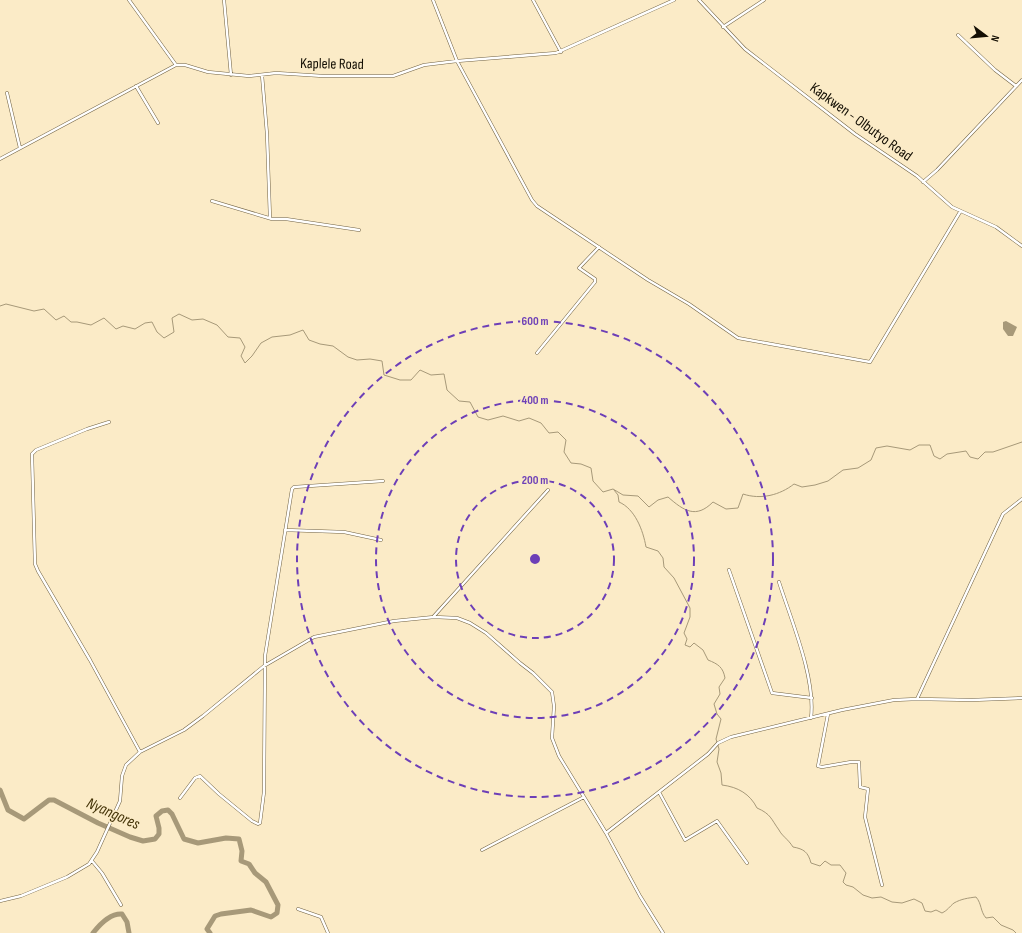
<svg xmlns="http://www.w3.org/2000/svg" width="1022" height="933" font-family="'Sofia Sans Condensed',sans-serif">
  <rect width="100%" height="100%" fill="#fbebc7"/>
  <!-- water -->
  <path fill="#a79979" d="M1006,321L1017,327L1013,336H1008L1003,329V322Z"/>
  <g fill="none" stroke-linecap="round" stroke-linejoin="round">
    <!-- stream -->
    <path stroke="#a79979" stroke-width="1" d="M0,306L6,304L34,311L44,309L56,320L64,316L71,322H77L91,325L104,318L116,329L123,326L135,329L145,323L152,322L157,332L164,338L174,332L172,318L179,314L192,320L203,319L217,325L228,337L240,338L245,347L241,356L245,363L252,356L261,343L272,337L290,335L303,330L309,340L320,344L333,346L348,357L357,360L370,359L382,361L384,375L400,380H411L420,370L431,375L444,374L447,390L459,401L470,402L478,417L488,420L503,416L519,421L529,418L541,423L549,433L558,432L566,440L564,452L571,463L581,464L591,468L593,481L603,492L613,489L623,495L638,496L649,507L658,500L668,497C684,511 696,519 713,502L726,509L738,508L743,494C761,500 780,495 794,484L802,487L815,485L828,481L843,470L858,468L871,460L876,448L887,446L910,450L919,445H930L934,456L940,459L947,454L966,451L970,457L978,459L985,452H993L1022,442
      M614,490L618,495L619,502C635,509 643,530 646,547L658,551L663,558L664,567L674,578L690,608V617L684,633L687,639L685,645L690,647L694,643L703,650L708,660C718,664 723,667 725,678L719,687L720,694L714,704L717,714L721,719L716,739L719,749L717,762L721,773L722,785C738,787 750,794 757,808C771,814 771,819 779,830C782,836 788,839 793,847C804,849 808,852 811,863L820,866L825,861L831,865H840L846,873L843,882L846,885L853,887L863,895L872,898L881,897L892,902L902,903L914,899L922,903L925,911L931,912L936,910L942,913C948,910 949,907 954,903C961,899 968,898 976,897C982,904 980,911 986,918L993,917L1001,925L1013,930L1016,933"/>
    <!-- river -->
    <path stroke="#a79979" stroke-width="5" d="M0,790L8,810L24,819L49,800H54L98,823L130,837L143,841L155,839L159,834V828L156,816L162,811L168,810L172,814L184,839L198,843L226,838L239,839L242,851L241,861L249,864L255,873L266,882L278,905L277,913L271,917L251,910L221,914L215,916L207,929L210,933
      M93,933C100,924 110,913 122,914L127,922L129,933"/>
    <!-- minor casing -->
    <g stroke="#716243" stroke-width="3.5">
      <path id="minor" d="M129,0L176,65
        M224,0L231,75
        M433,0L457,61L532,200L537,206L648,280L689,304L738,338L870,362L960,212
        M533,0L561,52
        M699,0L745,49L855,134L917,176L952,207L996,227L1022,246
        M723,27L764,0
        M958,35L995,70L1016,86
        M262,75L267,134L270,218
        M136,86L158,123
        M7,93L20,148
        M0,159L176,65H185L208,72L249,76L276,73L323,76H393L424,65L457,61L556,53L674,0
        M923,182L937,170L1022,80
        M212,201L272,219H286L359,230
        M537,353L595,282V279L579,268L599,247
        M109,422L87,429L36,450L32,454L35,564L38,571L90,660L140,752
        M285,530L344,532L381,540
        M729,570L772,693L812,698
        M779,582C791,620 816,678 811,718
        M434,616L548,490
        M917,699L1003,514L1022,499
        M828,714L818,766L822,767L851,762H859L860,787L868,789L865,817L882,885
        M659,792L685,840L717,821L747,863
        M180,798L195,778L200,776L219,794L252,821L258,824L260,823L264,792L265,656L292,489L294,487L383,481
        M606,833L708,754L718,743L731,737L842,710L894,700L917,699L972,700L1022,698
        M482,850L584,797
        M92,861L102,873L121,905
        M0,901L21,896L67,877L89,864L97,852L120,801L122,776L126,765L140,752L184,730L203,716L264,666L314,637L394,621L434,617L457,618L470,623L486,633L520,663L533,673L552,692L554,706L552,738L559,756L606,833L640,896L663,933
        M298,909L321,917L328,933"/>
    </g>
    <!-- minor -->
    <use href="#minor" stroke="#fff" stroke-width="2.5"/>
  </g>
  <!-- distance rings -->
  <g fill="none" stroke="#6d3fb7" stroke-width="2" stroke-dasharray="7 5">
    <circle cx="535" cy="559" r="79"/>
    <circle cx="535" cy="559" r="159"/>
    <circle cx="535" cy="559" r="238"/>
  </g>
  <g text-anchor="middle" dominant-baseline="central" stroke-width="3.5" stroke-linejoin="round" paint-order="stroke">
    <!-- street labels -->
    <g font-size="15" fill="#130e03" stroke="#fbebc7">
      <text transform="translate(332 64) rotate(1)">Kaplele Road</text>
      <text transform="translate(861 122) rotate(36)">Kapkwen - Olbutyo Road</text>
    </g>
    <!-- water labels -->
    <g font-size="16" font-style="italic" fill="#453408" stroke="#fbebc7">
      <text transform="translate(113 814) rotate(24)">Nyangores</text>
    </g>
  </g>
  <circle cx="535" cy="559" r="6" fill="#6d3fb7" stroke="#fbebc7" stroke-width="2"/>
  <g font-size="12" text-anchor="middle" font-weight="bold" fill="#6d3fb7" stroke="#fbebc7" stroke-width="3.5" stroke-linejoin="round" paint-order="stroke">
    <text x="535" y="325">600 m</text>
    <text x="535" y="404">400 m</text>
    <text x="535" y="484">200 m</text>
  </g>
  <!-- north arrow -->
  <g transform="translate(986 36) rotate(106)" stroke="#fbebc7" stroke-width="3" paint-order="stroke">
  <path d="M0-3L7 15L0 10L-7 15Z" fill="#130e03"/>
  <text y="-6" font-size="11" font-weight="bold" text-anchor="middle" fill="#130e03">N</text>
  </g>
</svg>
